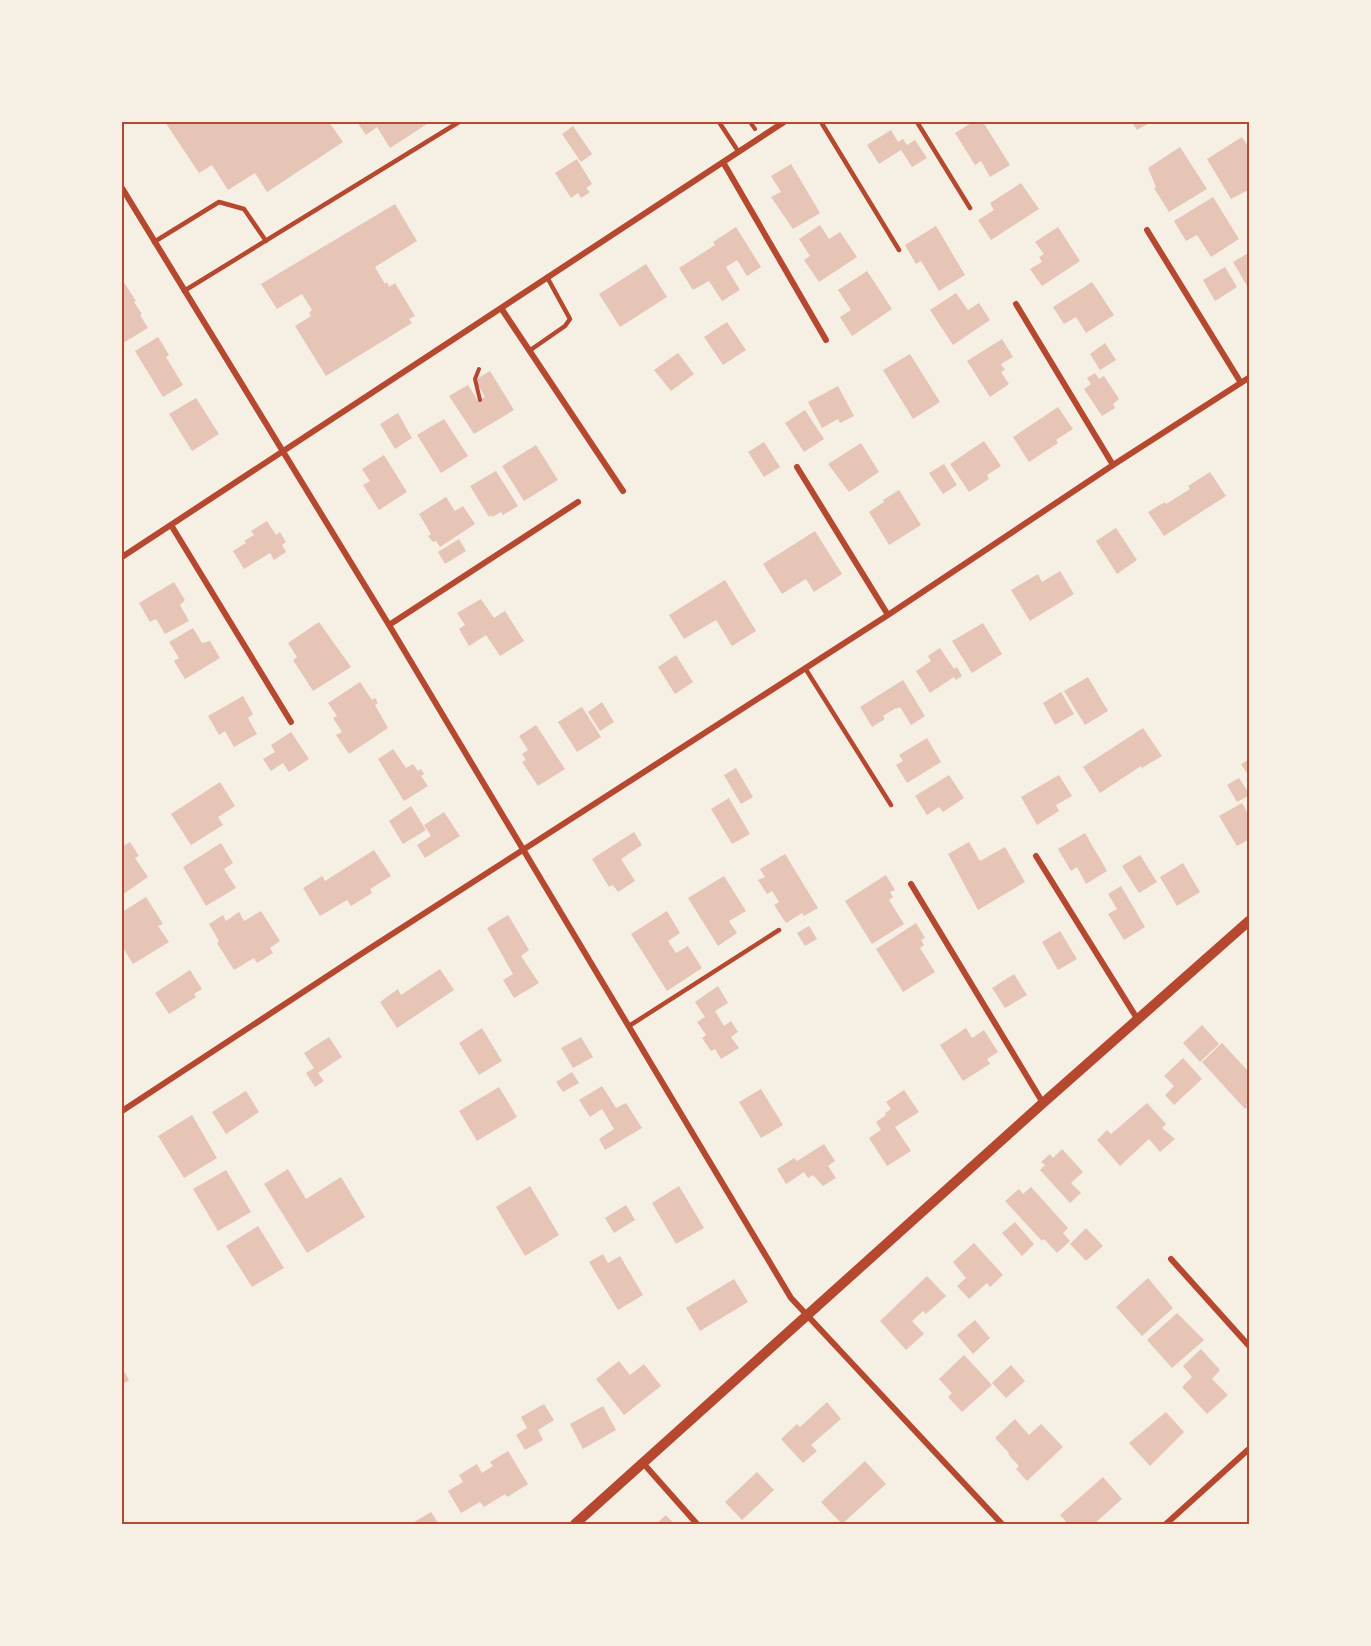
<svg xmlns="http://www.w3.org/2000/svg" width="1371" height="1646" font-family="Merriweather,serif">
  <rect width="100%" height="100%" fill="#f6efe4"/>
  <!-- building -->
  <path fill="#e6c5b7" d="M165,122H329L343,142L267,192L255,173L228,190L212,165L199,173Z
    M357,122H430L390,148L377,127L366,135Z
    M973,122H983L1010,165L990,177L981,161L975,165L955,133Z
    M1132,122H1151L1137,130Z
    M573,126L592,154L581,162L562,134Z
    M891,130L898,142L903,139L907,145L915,140L927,158L912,167L901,150L879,164L867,145Z
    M1242,137L1250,149V189L1231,199L1207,159Z
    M1180,147L1207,189L1169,212L1154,188L1156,187L1148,168Z
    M577,159L592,184L586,188L590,192L581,198L578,193L571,198L555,173Z
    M791,164L820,213L793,229L771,197L781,192L771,176Z
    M1021,183L1039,209L991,240L978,220L994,210L990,203Z
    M1213,197L1239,239L1211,257L1197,235L1186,241L1174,221Z
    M395,204L417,241L375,267L385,284L387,282L389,287L395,283L415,316L409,319L412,323L326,376L295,326L311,316L309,313L312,310L302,294L277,309L261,284Z
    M820,225L829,239L840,232L857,257L819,282L804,260L810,256L799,239Z
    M936,226L965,275L939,291L921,261L916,264L905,245Z
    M736,227L761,267L747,276L737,260L726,267L740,290L722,301L709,281L693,290L679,268L715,245L713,242Z
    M1058,227L1080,261L1042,286L1030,269L1042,262L1039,257L1044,254L1035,242Z
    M1250,252V291L1233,262Z
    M646,264L667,297L620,327L599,294Z
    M1225,267L1237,287L1215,301L1203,280Z
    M867,271L892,309L852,336L840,317L851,310L838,290Z
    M123,281L136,301L134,302L142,314L140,315L148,328L123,343L122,340V282Z
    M1092,282L1114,315L1086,333L1076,317L1064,324L1053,307Z
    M956,293L968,310L979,303L990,320L953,345L930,310Z
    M727,322L746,350L723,365L704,337Z
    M158,337L169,355L166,357L183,385L163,397L135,351Z
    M1002,339L1013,357L1001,364L1005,370L1001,372L1009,384L990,397L967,361Z
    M1105,343L1116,360L1100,370L1090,354Z
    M678,353L694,374L671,391L654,370Z
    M910,354L940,402L913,419L883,370Z
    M490,371L514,410L474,434L449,396L468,385L478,401L485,397L475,380Z
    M1095,373L1099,379L1104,376L1119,399L1113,404L1115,408L1102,416L1084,389L1091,384L1087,378Z
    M838,386L854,416L840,423L838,419L822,428L808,402Z
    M196,398L219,434L192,451L169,414Z
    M1058,407L1073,429L1056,440L1058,443L1029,462L1013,437Z
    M805,410L824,439L804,452L785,423Z
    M398,413L412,438L395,449L380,424Z
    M444,419L468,456L441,473L417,435Z
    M984,441L1001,466L987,475L989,479L969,492L950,464Z
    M764,442L780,467L764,477L748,452Z
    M861,443L879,472L849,492L828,464Z
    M536,445L558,480L524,501L502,466Z
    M384,455L407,492L379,510L363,485L370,481L362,469Z
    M944,464L957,485L943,494L929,473Z
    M496,471L518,506L503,515L501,512L492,517L491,515L489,517L470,486Z
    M1210,472L1226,496L1164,536L1148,512L1165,502L1166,504L1190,489L1188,486Z
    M899,490L921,525L889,545L869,512L884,502L883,500Z
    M446,497L455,511L463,506L475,524L440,547L436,541L433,542L428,536L431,534L419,514Z
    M267,521L276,535L280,532L286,542L282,545L286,552L274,560L270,553L244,569L233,551L246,543L244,541L254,535L251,531Z
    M1116,528L1137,560L1117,574L1096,541Z
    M815,531L842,574L814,592L806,579L782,594L763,564Z
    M459,539L466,551L445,564L438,552Z
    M1060,571L1074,594L1030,621L1011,590L1038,574L1042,582Z
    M725,580L756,631L732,646L716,620L684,639L669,615Z
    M174,582L185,600L180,605L189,621L165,634L156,619L150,622L139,603Z
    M481,599L494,618L505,611L524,641L500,656L486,635L469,646L459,629L465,625L457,613Z
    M319,622L351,667L313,691L293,660L297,657L288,643Z
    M983,623L1002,654L972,673L952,641Z
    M193,628L202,643L210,641L220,658L185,679L174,661L179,658L169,642Z
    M940,648L954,669L957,667L962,676L956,680L954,677L930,693L916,671L931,661L928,656Z
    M676,655L693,682L675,694L658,667Z
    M1088,677L1108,711L1085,725L1064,691Z
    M903,680L925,716L911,725L900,707L896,709V708L883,716L885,719L872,727L860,707Z
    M360,682L372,700L375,698L378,703L375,705L388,728L349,754L336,735L342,732L333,718L337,716L328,703Z
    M1061,692L1074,714L1055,725L1043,703Z
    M243,696L253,714L248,718L257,734L234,747L225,731L219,735L208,716Z
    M602,702L614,722L600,731L588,712Z
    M582,707L601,737L577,752L558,722Z
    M536,725L565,769L538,786L522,762L526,760L522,754L528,750L519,736Z
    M1143,728L1162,756L1142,768L1141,766L1100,793L1083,767Z
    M291,732L309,759L289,772L283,763L271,771L263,759L275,752L271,745Z
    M927,738L941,762L907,783L896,765L903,761L899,755Z
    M393,749L406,768L413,764L418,771L421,769L424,774L421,776L428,786L404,801L378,759Z
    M1250,759V778L1241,764Z
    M736,768L753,797L741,804L724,775Z
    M949,775L964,798L943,812L939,807L927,815L915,796Z
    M1059,775L1072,796L1056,805L1059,811L1037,825L1021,797Z
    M1239,778L1250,795L1237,802L1227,785Z
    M220,782L235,806L218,817L223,825L191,845L171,814Z
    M729,798L750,834L732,844L711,809Z
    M1242,803L1250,817V839L1237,846L1219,816Z
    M411,806L426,830L403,844L389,821Z
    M444,812L460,836L425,858L417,845L431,836L424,825Z
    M634,832L642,845L621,859L635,881L618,892L613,885L609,887L592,859Z
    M1085,833L1107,871L1086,884L1077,867L1071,871L1058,849Z
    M130,842L139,856L135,858L148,877L122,895V847Z
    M969,842L980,861L1005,847L1025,882L978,910L948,854Z
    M221,843L233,863L224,869L236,888L206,906L183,867Z
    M374,850L391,876L370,889L372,893L351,906L347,900L320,916L303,888L322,876L325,881Z
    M785,854L818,908L804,916L802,913L786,923L774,905L779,902L772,891L767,894L758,880L765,877L760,869Z
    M1140,855L1157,882L1139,893L1122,866Z
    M1183,863L1200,892L1177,906L1160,877Z
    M886,875L895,890L890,892L893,897L889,900L904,924L872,944L845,901Z
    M724,876L746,911L729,921L737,933L718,946L688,898Z
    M1121,886L1145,927L1124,940L1108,914L1117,909L1108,894Z
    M146,897L163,924L158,926L169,942L133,964L122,946V912Z
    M261,911L280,941L270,948L273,953L257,963L254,958L234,970L217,943L219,941L209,924L223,915L226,921L239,912L244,921Z
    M667,911L680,933L668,941L676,953L688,946L702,968L667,991L631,934Z
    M508,915L529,950L521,956L539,983L514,998L503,980L513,974L487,928Z
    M916,923L925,938L921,940L924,945L920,948L935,972L903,992L876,949Z
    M809,926L817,939L805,946L797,933Z
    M1060,931L1077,959L1058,970L1042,942Z
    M440,969L454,990L397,1028L380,1002L398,989L401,995Z
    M190,970L202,989L194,994L196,997L169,1014L155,993Z
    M1014,974L1027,995L1005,1008L992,988Z
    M718,986L728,1003L715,1011L724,1026L731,1021L738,1032L731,1037L739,1048L721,1059L715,1049L711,1051L702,1038L706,1035L697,1022L705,1017L695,1002Z
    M1202,1025L1219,1044L1200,1062L1183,1043Z
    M482,1028L502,1061L479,1075L459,1043Z
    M966,1028L972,1038L984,1030L998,1052L987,1059L990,1064L963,1081L940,1045Z
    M329,1037L342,1057L318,1073L324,1081L315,1087L306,1073L314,1068L304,1053Z
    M581,1037L593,1057L573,1068L561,1048Z
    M1222,1043L1250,1073V1105L1245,1109L1202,1062Z
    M1183,1058L1202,1079L1174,1105L1165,1095L1174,1086L1164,1076Z
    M572,1072L579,1083L563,1092L556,1082Z
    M602,1086L616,1108L626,1103L642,1128L605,1150L599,1139L614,1129L602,1109L590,1117L579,1100Z
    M499,1087L517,1117L477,1141L459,1111Z
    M761,1089L783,1125L761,1138L739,1102Z
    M904,1090L919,1112L895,1127L911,1151L887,1166L869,1138L881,1130L876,1122L886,1115L885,1113L891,1109L886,1102Z
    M246,1091L259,1112L226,1134L212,1112Z
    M1147,1103L1166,1124L1162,1128L1175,1139L1160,1152L1149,1139L1120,1166L1097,1140L1107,1130L1111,1134Z
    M192,1115L217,1158L184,1178L158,1136Z
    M824,1144L835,1161L828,1166L836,1178L823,1186L813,1175L808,1178L804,1172L786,1184L777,1169L794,1158L797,1161Z
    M1062,1149L1083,1172L1071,1183L1081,1193L1070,1203L1040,1170L1045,1165L1041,1162L1050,1154L1053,1158Z
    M288,1169L306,1199L341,1177L365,1217L307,1253L264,1184Z
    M226,1170L251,1212L218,1231L193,1189Z
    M530,1186L559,1235L525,1256L496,1207Z
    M679,1186L704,1228L676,1244L652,1203Z
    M1031,1187L1068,1228L1063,1233L1070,1241L1057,1253L1044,1239L1042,1241L1005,1201L1019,1189L1023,1194Z
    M626,1205L635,1220L614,1233L605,1218Z
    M1015,1222L1034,1244L1022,1256L1002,1233Z
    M258,1226L284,1268L252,1287L226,1246Z
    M1086,1228L1103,1246L1086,1261L1070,1244Z
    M974,1243L1003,1275L990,1287L987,1283L969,1299L957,1286L966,1278L953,1262Z
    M603,1254L608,1263L620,1256L643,1295L618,1310L589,1262Z
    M927,1276L946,1296L926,1314L923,1311L912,1321L924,1334L906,1350L880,1321Z
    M1148,1278L1173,1308L1142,1336L1116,1307Z
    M734,1279L748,1302L700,1331L686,1308Z
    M1177,1313L1204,1340L1172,1368L1147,1340Z
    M975,1320L990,1338L973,1354L957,1335Z
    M1201,1349L1220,1370L1212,1379L1228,1395L1207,1414L1182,1387L1192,1377L1183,1366Z
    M964,1355L992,1385L962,1412L948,1397L952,1393L939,1379Z
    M619,1361L630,1375L644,1364L661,1386L624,1415L596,1379Z
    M1011,1365L1025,1381L1006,1398L992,1383Z
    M122,1368L129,1380L122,1385Z
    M827,1402L841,1419L811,1445L817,1451L803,1463L781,1439L797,1424L800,1427Z
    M544,1404L554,1420L538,1430L543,1440L525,1450L516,1435L527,1428L521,1417Z
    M603,1406L616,1430L583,1449L570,1424Z
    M1166,1412L1184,1432L1150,1466L1129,1443Z
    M1015,1419L1029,1435L1041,1424L1063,1447L1027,1481L1016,1469L1019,1466L1008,1454L1009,1453L995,1438Z
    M508,1451L528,1484L507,1497L505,1494L484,1507L480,1502L461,1513L448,1491L463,1482L459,1475L477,1464L482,1473L493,1466L490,1462Z
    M865,1461L886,1484L842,1524L821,1502Z
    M757,1472L774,1490L742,1520L725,1502Z
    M1103,1477L1122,1499L1094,1524H1068L1060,1515Z
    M431,1512L439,1524H411Z
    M666,1515L674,1524H656Z"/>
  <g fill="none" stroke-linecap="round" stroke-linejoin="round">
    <!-- path -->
    <path stroke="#b5482f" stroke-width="4" d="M750,122L755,129
      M479,369L475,379L480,400"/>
    <!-- service -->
    <path stroke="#b5482f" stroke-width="4.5" d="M719,122L738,151
      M821,122L899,250
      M917,122L970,208
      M154,242L219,202L244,209L266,241
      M184,291L459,122
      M529,351L565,326L570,319L547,277
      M805,668L891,805
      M629,1026L779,930"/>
    <!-- minor -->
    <path stroke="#b5482f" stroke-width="6" d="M723,162L826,340
      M122,188L389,625L791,1298L1002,1524
      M1147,230L1241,383
      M1016,304L1113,465
      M501,308L623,491
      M797,467L888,615
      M171,525L291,722
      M122,557L784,122
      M389,625L578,502
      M1036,856L1138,1020
      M911,884L1043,1103
      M122,1111L358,956L888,615L1113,465L1250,377
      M1171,1259L1250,1347
      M643,1463L697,1524
      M1166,1524L1250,1448"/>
    <!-- tertiary -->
    <path stroke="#b5482f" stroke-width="10" d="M575,1524L1043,1103L1250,920"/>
  </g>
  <!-- border -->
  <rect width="1371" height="1646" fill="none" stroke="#f6efe4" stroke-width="246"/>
  <rect x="123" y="123" width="1125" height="1400" fill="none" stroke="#b5482f" stroke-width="2"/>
</svg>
